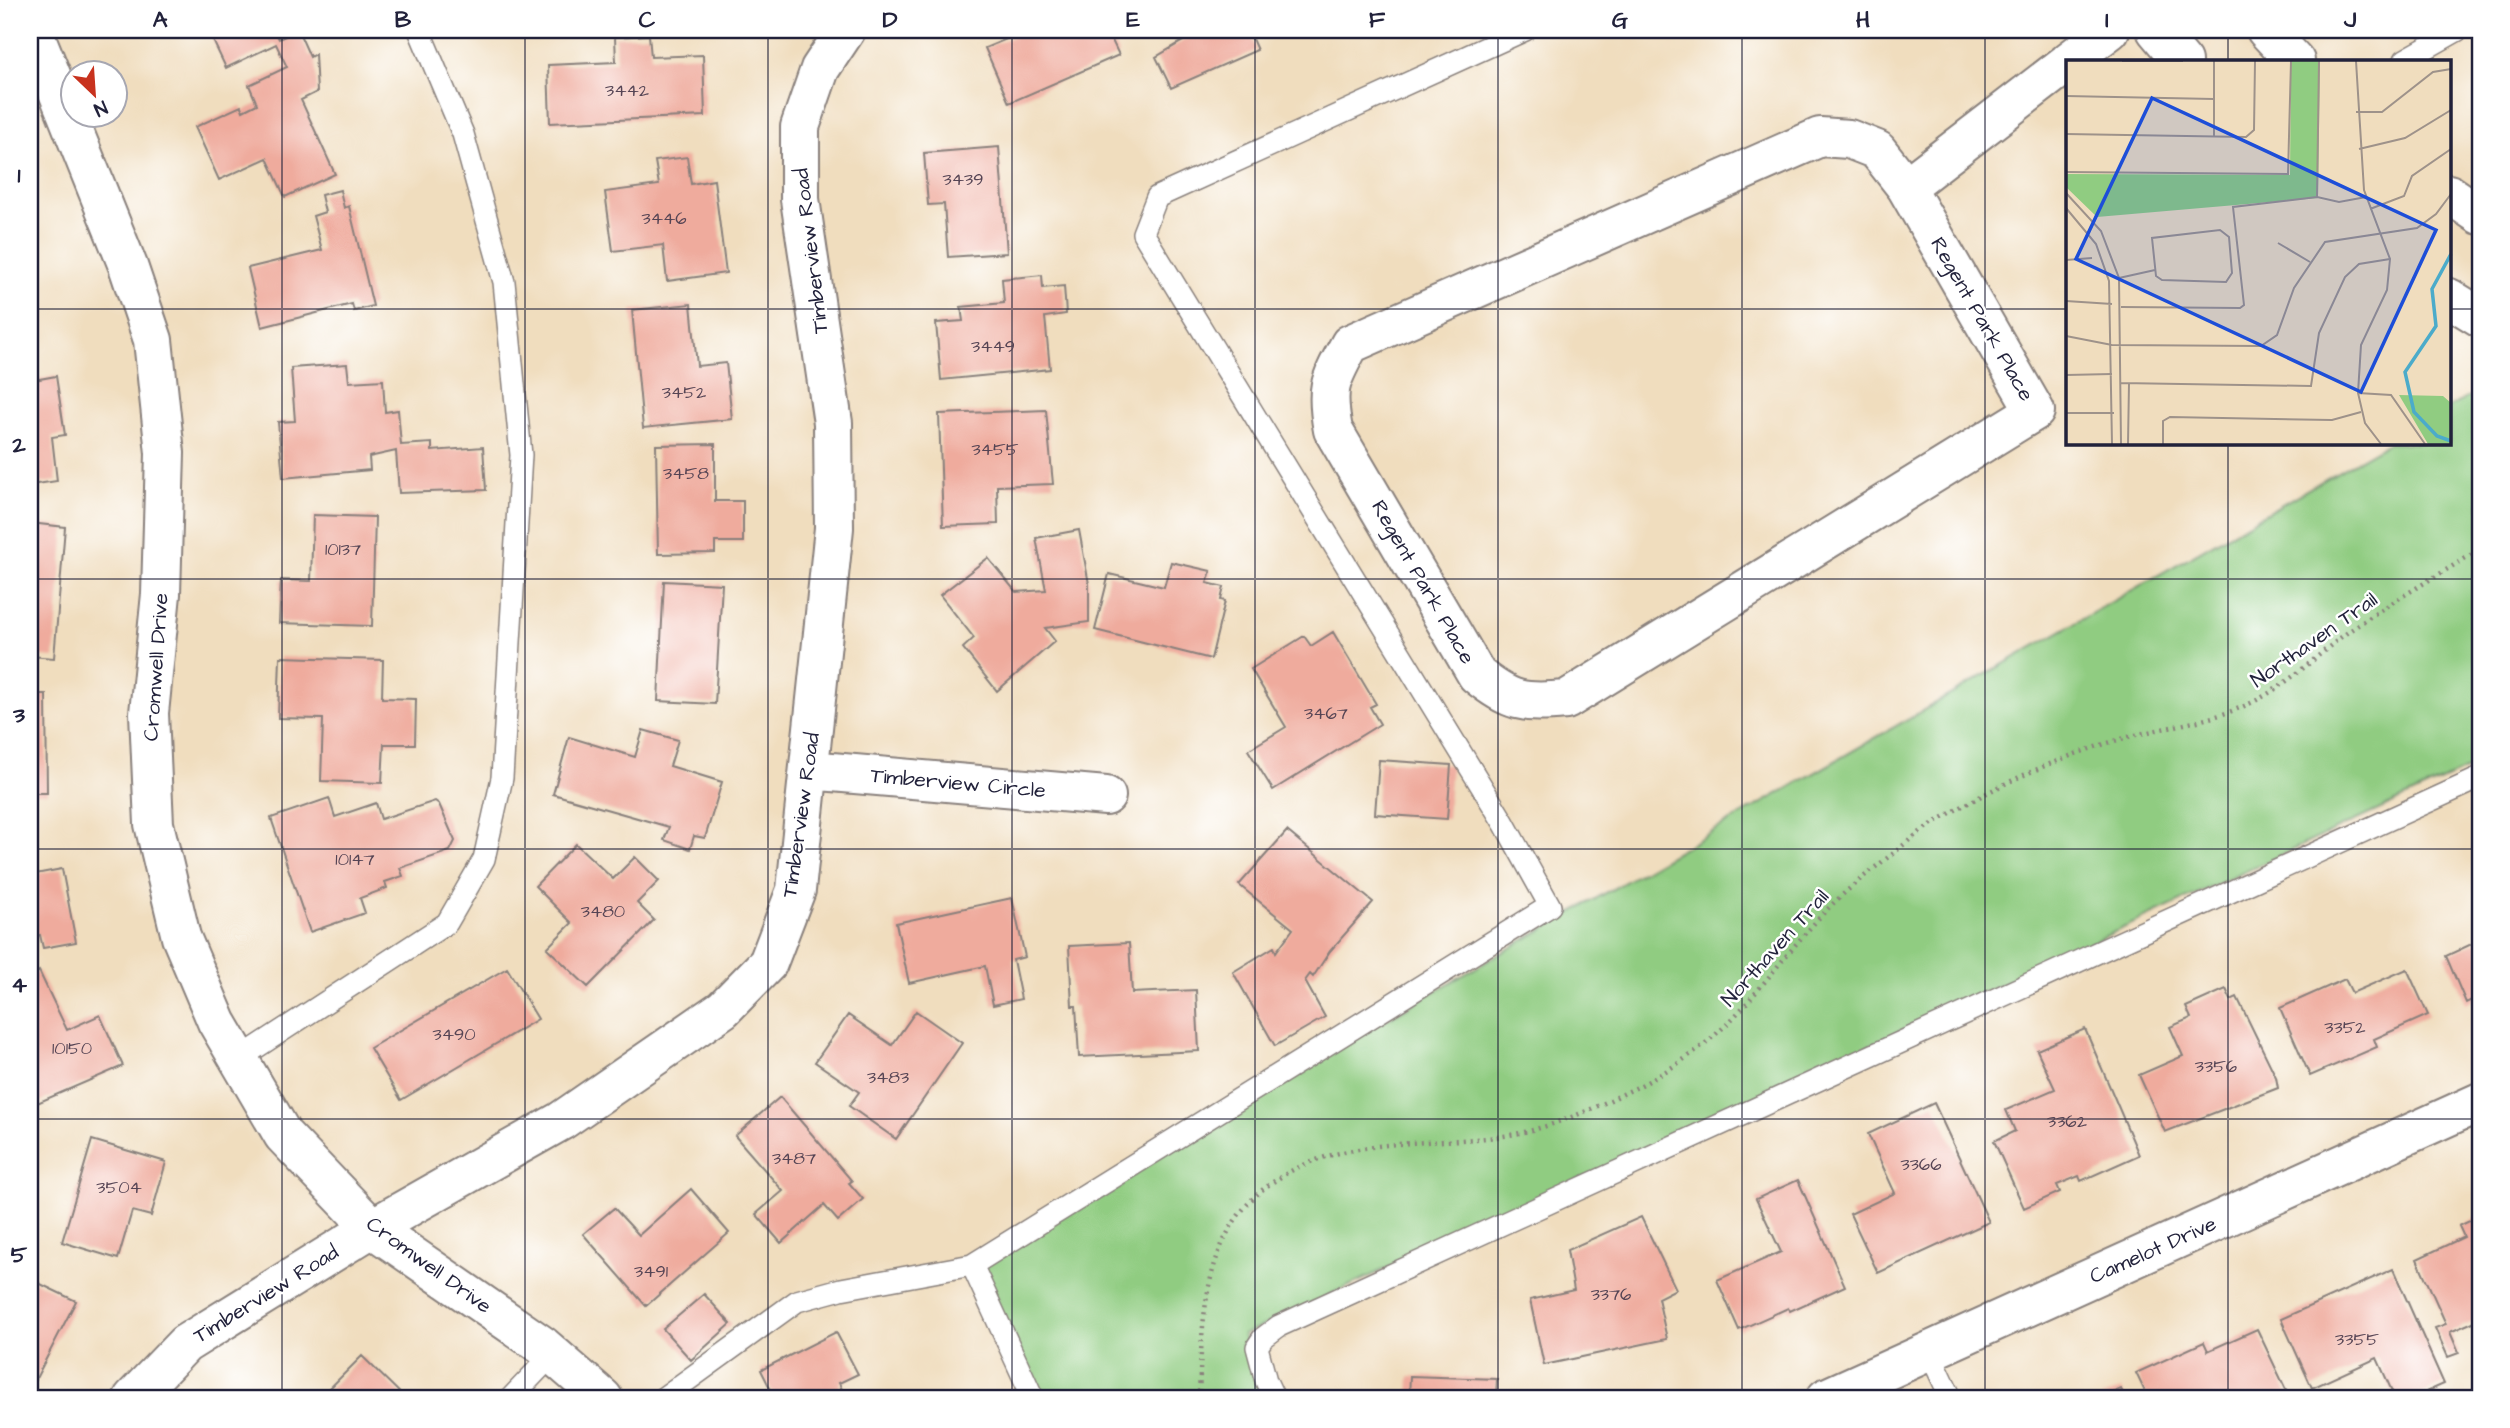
<svg xmlns="http://www.w3.org/2000/svg" width="2510" height="1428" font-family="'Architects Daughter',sans-serif">
  <rect width="100%" height="100%" fill="#fff"/>
  <filter id="ink" filterUnits="userSpaceOnUse"><feTurbulence type="fractalNoise" baseFrequency=".0143" numOctaves="2"/><feDisplacementMap in="SourceGraphic" scale="14" xChannelSelector="R" yChannelSelector="G"/><feConvolveMatrix kernelMatrix="1 2 1 2 8 2 1 2 1" color-interpolation-filters="sRGB"/></filter>
  <filter id="wash" filterUnits="userSpaceOnUse"><feTurbulence type="fractalNoise" baseFrequency=".00686" numOctaves="4" result="noise"/><feDisplacementMap in="SourceGraphic" scale="28" xChannelSelector="R" yChannelSelector="G"/><feGaussianBlur stdDeviation="1.57" result="paint"/><feColorMatrix in="noise" values="0 0 0 0 0 0 0 0 0 0 0 0 0 0 0 0 0 1.4 0 .05"/><feComposite in="paint" operator="in"/></filter>
  <g filter="url(#wash)">
    <rect width="100%" height="100%" fill="#f0ddbe"/>
    <!-- green -->
    <path fill="#90cc81" stroke="#59775e" stroke-width="2" d="M2480,390V763L1243,1335L1271,1398H1021L966,1261L2388,443H2449V408Z"/>
    <g id="blocks">
      <!-- building -->
      <path fill="#efab9d" d="M208,30H274L279,39L298,30L310,57L315,54L317,92L301,100L335,174L285,197L267,158L219,180L195,127L241,106L243,111L257,104L249,85L287,67L276,44L226,68Z
        M1028,30H1107L1119,55L1009,103L985,48Z
        M1184,30H1248L1257,50L1171,88L1156,57L1188,38Z
        M649,35L651,57L703,55L705,116L550,123L548,65L616,62L615,37Z
        M999,147L1007,253L948,257L944,204L928,205L924,153Z
        M687,157L691,184L714,180L726,273L667,281L663,245L613,251L605,192L659,185L655,161Z
        M340,190L344,208L349,206L373,306L354,311L352,304L262,327L248,268L322,250L313,216L325,212L321,195Z
        M1042,275L1043,288L1064,286L1066,314L1045,317L1050,369L941,380L936,323L963,321L961,307L1004,303L1002,279Z
        M30,304L38,325L30,328Z
        M691,304L697,366L726,363L732,419L643,428L632,310Z
        M347,364L349,382L383,380L385,412L398,410L401,445L432,443V451L483,447L486,490L399,493L396,451L369,457L370,470L283,478L278,422L295,421L291,368Z
        M30,371H32L34,380L56,376L65,435L52,437L57,481L30,485Z
        M1046,410L1053,484L997,486L998,524L943,526L939,414Z
        M715,444V501H743V542H715V553L658,554L656,445Z
        M313,515L375,517L372,626L279,623L281,580L311,581Z
        M30,523L65,527L54,658L30,656Z
        M1079,530L1089,584V622L1045,628L1055,641L997,691L963,648L974,638L940,595L988,558L1016,592L1046,590L1036,538Z
        M1171,562L1211,571L1207,583L1224,587L1221,600L1225,601L1211,659L1095,630L1109,574L1164,587Z
        M664,581L722,584L715,704L658,701Z
        M1333,632L1376,704L1370,707L1380,724L1273,790L1248,750L1286,727L1251,669L1304,636L1311,646Z
        M280,657L383,660L382,698L416,699L415,744H384L382,783L321,781L323,719L278,718Z
        M30,681H36V694H46L47,793H30Z
        M643,730L678,740L670,766L722,782L705,838L694,836L690,849L664,840L669,827L553,794L569,737L635,757Z
        M1379,760L1451,765L1447,819L1375,814Z
        M329,798L335,817L376,803L381,819L435,801L439,804L455,841L450,851L400,868L403,876L385,882L387,888L360,898L365,913L310,932L271,818Z
        M1287,831L1373,902L1330,951L1313,977L1310,974L1305,981L1325,1017L1275,1046L1233,972L1274,947L1276,952L1293,929L1239,885Z
        M576,844L613,879L635,857L659,881L637,903L654,920L588,987L547,948L572,923L535,886Z
        M62,869L76,942L43,948L40,935L30,937V875Z
        M1012,898L1025,957L1013,960L1021,999L993,1005L985,966L909,983L896,923Z
        M2480,940V996L2466,1003L2446,956Z
        M1129,943L1132,993L1196,990L1199,1051L1079,1057L1076,1006H1072L1069,946Z
        M507,968L538,1019L401,1100L370,1048Z
        M2407,969L2428,1015L2374,1039L2377,1047L2310,1076L2280,1008L2345,979L2352,993Z
        M39,971L67,1030L100,1015L123,1066L35,1104L30,1093V976Z
        M2226,989L2231,1000L2237,997L2276,1077L2278,1088L2165,1132L2139,1075L2183,1056L2170,1027L2191,1018L2186,1007Z
        M916,1011L962,1043L896,1139L849,1106L859,1092L815,1062L848,1015L892,1045Z
        M2085,1029L2139,1155L2081,1181L2079,1176L2057,1185L2060,1192L2024,1208L1994,1141L2015,1131L2006,1110L2055,1089L2037,1050Z
        M780,1097L852,1181L849,1183L863,1199L838,1221L824,1205L781,1243L756,1214L783,1191L735,1136Z
        M1934,1103L1989,1222L1878,1273L1850,1214L1895,1193L1868,1134Z
        M92,1140L166,1162L151,1216L132,1211L118,1259L62,1242Z
        M1798,1180L1845,1286L1790,1311L1788,1308L1739,1330L1717,1280L1781,1252L1756,1199Z
        M691,1189L729,1233L646,1306L583,1234L614,1208L639,1235Z
        M2480,1216V1319L2450,1332L2459,1353L2448,1357L2435,1328L2446,1324L2417,1259L2464,1237L2459,1226Z
        M1641,1217L1676,1289L1658,1298L1667,1339L1544,1365L1530,1300L1574,1290L1567,1250Z
        M2393,1269L2444,1384L2412,1398H2395L2377,1358L2312,1388L2281,1319Z
        M30,1279L76,1301L30,1390Z
        M704,1294L731,1324L691,1360L663,1329Z
        M2257,1329L2290,1398H2148L2136,1373L2204,1342L2208,1351Z
        M836,1332L858,1374L839,1383L846,1398H775L761,1370Z
        M362,1356L405,1398H332L326,1392Z
        M1410,1376L1497,1379L1496,1398H1409Z
        M2121,1389L2125,1398H2101Z"/>
    </g>
  </g>
  <g filter="url(#ink)">
    <use href="#blocks" fill-opacity="0" stroke="#89807c" stroke-width="2"/>
    <g fill="none" stroke-linecap="round" stroke-linejoin="round">
      <!-- service casing -->
      <g stroke="#89807c" stroke-width="24">
        <path id="service" d="M2405,60L2458,30
          M237,1060L447,923L484,859L502,778L521,455L504,282L463,134L419,30
          M972,1265L1550,906L1504,823L1143,233L1157,197L1525,30
          M1929,1351L1951,1398
          M511,1398L553,1354
          M663,1398L797,1301L841,1289L972,1265L1033,1398
          M1274,1398L1266,1381L1257,1347L1263,1338L1279,1326L2480,778"/>
      </g>
      <!-- minor casing -->
      <g stroke="#89807c" stroke-width="42">
        <path id="minor" d="M2069,61L2110,30
          M1820,137L1849,139L1877,150L1906,187L2035,411L1566,700C1523,704 1510,702 1477,675L1333,430C1325,387 1330,381 1350,344Z
          M1906,187L2067,63
          M809,770L1106,796
          M133,1398L185,1344L372,1228L561,1121L723,1009L768,963L796,890L834,528L833,423L800,199V127L820,69L846,30
          M1826,1398L2480,1102"/>
      </g>
      <!-- tertiary casing -->
      <g stroke="#89807c" stroke-width="42">
        <path id="tertiary" d="M33,30L128,266L153,340L165,453L161,594L149,713L154,824L181,937L217,1022L283,1135L372,1228L543,1346L603,1398"/>
      </g>
      <!-- secondary casing -->
      <g stroke="#89807c" stroke-width="42">
        <path id="secondary" d="M2156,30L2182,61
          M2266,30L2295,61
          M2449,194L2480,215
          M2449,298L2480,317"/>
      </g>
      <!-- path -->
      <path stroke="#89807c" stroke-width="4.5" stroke-dasharray="2 5" stroke-linecap="butt" d="M1199,1398C1202,1325 1202,1236 1266,1187C1333,1136 1417,1146 1496,1137C1541,1132 1587,1112 1627,1092C1666,1074 1705,1047 1734,1017C1764,985 1790,949 1820,917C1842,893 1869,872 1895,852C1907,842 1920,831 1934,823C1992,787 2056,758 2121,739C2165,726 2214,722 2255,701C2290,683 2317,655 2348,632C2390,602 2436,577 2480,549"/>
      <!-- service -->
      <use href="#service" stroke="#fff" stroke-width="21"/>
      <!-- minor -->
      <use href="#minor" stroke="#fff" stroke-width="38"/>
      <!-- tertiary -->
      <use href="#tertiary" stroke="#fff" stroke-width="38"/>
      <!-- secondary -->
      <use href="#secondary" stroke="#fff" stroke-width="38"/>
    </g>
  </g>
  <!-- grid -->
  <path fill="none" stroke="#22223b" stroke-width="2" stroke-opacity="0.55" d="M282,30V1398M525,30V1398M768,30V1398M1012,30V1398M1255,30V1398M1498,30V1398M1742,30V1398M1985,30V1398M2228,30V61M30,309H2067M2449,309H2480M2228,443V1398M30,579H2480M30,849H2480M30,1119H2480"/>
  <g text-anchor="middle" dominant-baseline="central" stroke-width="5" stroke-linejoin="round" paint-order="stroke">
    <!-- number labels -->
    <g font-size="18" fill="#554454">
      <text x="627" y="90">3442</text>
      <text x="963" y="179">3439</text>
      <text x="664" y="218">3446</text>
      <text x="993" y="346">3449</text>
      <text x="684" y="392">3452</text>
      <text x="995" y="449">3455</text>
      <text x="686" y="473">3458</text>
      <text x="343" y="549">10137</text>
      <text x="1326" y="713">3467</text>
      <text x="355" y="859">10147</text>
      <text x="603" y="911">3480</text>
      <text x="2345" y="1027">3352</text>
      <text x="454" y="1034">3490</text>
      <text x="72" y="1048">10150</text>
      <text x="2216" y="1066">3356</text>
      <text x="888" y="1077">3483</text>
      <text x="2067" y="1121">3362</text>
      <text x="794" y="1158">3487</text>
      <text x="1921" y="1164">3366</text>
      <text x="119" y="1187">3504</text>
      <text x="651" y="1271">3491</text>
      <text x="1611" y="1294">3376</text>
      <text x="2357" y="1339">3355</text>
    </g>
    <!-- street labels -->
    <g font-size="21" fill="#22223b" stroke="#fff">
      <text transform="translate(811 251) rotate(-97)">Timberview Road</text>
      <text transform="translate(1982 319) rotate(60)">Regent Park Place</text>
      <text transform="translate(1423 582) rotate(60)">Regent Park Place</text>
      <text transform="translate(2314 640) rotate(-35)">Northaven Trail</text>
      <text transform="translate(156 667) rotate(-86)">Cromwell Drive</text>
      <text transform="translate(958 783) rotate(5)">Timberview Circle</text>
      <text transform="translate(801 815) rotate(-82)">Timberview Road</text>
      <text transform="translate(1775 948) rotate(-48)">Northaven Trail</text>
      <text transform="translate(2153 1250) rotate(-24)">Camelot Drive</text>
      <text transform="translate(429 1265) rotate(36)">Cromwell Drive</text>
      <text transform="translate(266 1294) rotate(-32)">Timberview Road</text>
    </g>
  </g>
  <!-- overview -->
  <g transform="translate(2066 60)">
    <rect width="385" height="385" fill="#f0ddbe"/>
    <path d="M225,1H254L252,138L31,157L0,127V114L224,115ZM333,335L377,336L385,343V384H362Z" fill="#90cc81"/>
    <path fill="none" stroke="#4babca" stroke-width="3.5" d="M385,194L366,229L370,266L339,312L348,352L371,376L385,381"/>
    <path fill="none" stroke="#9e928a" stroke-width="2" d="M56,1H117M253,1L251,137L273,142L300,137M290,1L298,130L324,199L321,230L295,285L292,333L299,363L315,384M0,36L148,39M290,52H316L367,12L385,9M0,74L180,77L188,70L189,1M148,77V1M293,89L339,78L385,50M0,112L222,114L225,1M0,133L35,171L53,218L55,384M0,148L30,184L43,221L46,384M304,149L338,136L346,116L385,89M154,170L163,177L166,213L160,222L96,220L90,216L86,178ZM212,183L244,202M0,200L26,198M53,218L89,210M0,241L46,244M55,247L174,248L178,245L167,147L251,137M0,276L46,285L195,286L211,275L228,228L259,182L351,168L370,154L385,134M0,315L46,314M55,323L245,326L253,273L279,217L293,204L324,199M292,333L325,335L359,384M0,353H48M62,384L63,323M97,384V361L104,357L266,360L295,352"/>
    <path fill="#1d4ed8" fill-opacity="0.15" stroke="#1d4ed8" stroke-width="3.5" d="M86,38L370,170L295,332L10,199Z"/>
    <rect width="385" height="385" fill="none" stroke="#22223b" stroke-width="3.5"/>
  </g>
  <!-- margin -->
  <rect width="2510" height="1428" fill="none" stroke="#fff" stroke-width="77"/>
  <!-- north arrow -->
  <g transform="translate(94 94) rotate(155)"><circle r="33" fill="#ffffff" stroke="#a7a7b1" stroke-width="2"/>
  <path d="M0-5L12 26L0 18L-12 26Z" fill="#c8321e"/>
  <text y="-10" font-size="19" font-weight="bold" text-anchor="middle" fill="#22223b">N</text>
  </g>
  <rect x="38" y="38" width="2434" height="1352" fill="none" stroke="#22223b" stroke-width="2.5"/>
  <g font-size="23" text-anchor="middle" font-weight="bold" fill="#22223b">
    <text x="160" y="27">A</text>
    <text x="403" y="27">B</text>
    <text x="647" y="27">C</text>
    <text x="890" y="27">D</text>
    <text x="1133" y="27">E</text>
    <text x="1377" y="27">F</text>
    <text x="1620" y="27">G</text>
    <text x="1863" y="27">H</text>
    <text x="2107" y="27">I</text>
    <text x="2350" y="27">J</text>
    <text x="19" y="182">1</text>
    <text x="19" y="452">2</text>
    <text x="19" y="722">3</text>
    <text x="19" y="992">4</text>
    <text x="19" y="1262">5</text>
  </g>
</svg>
